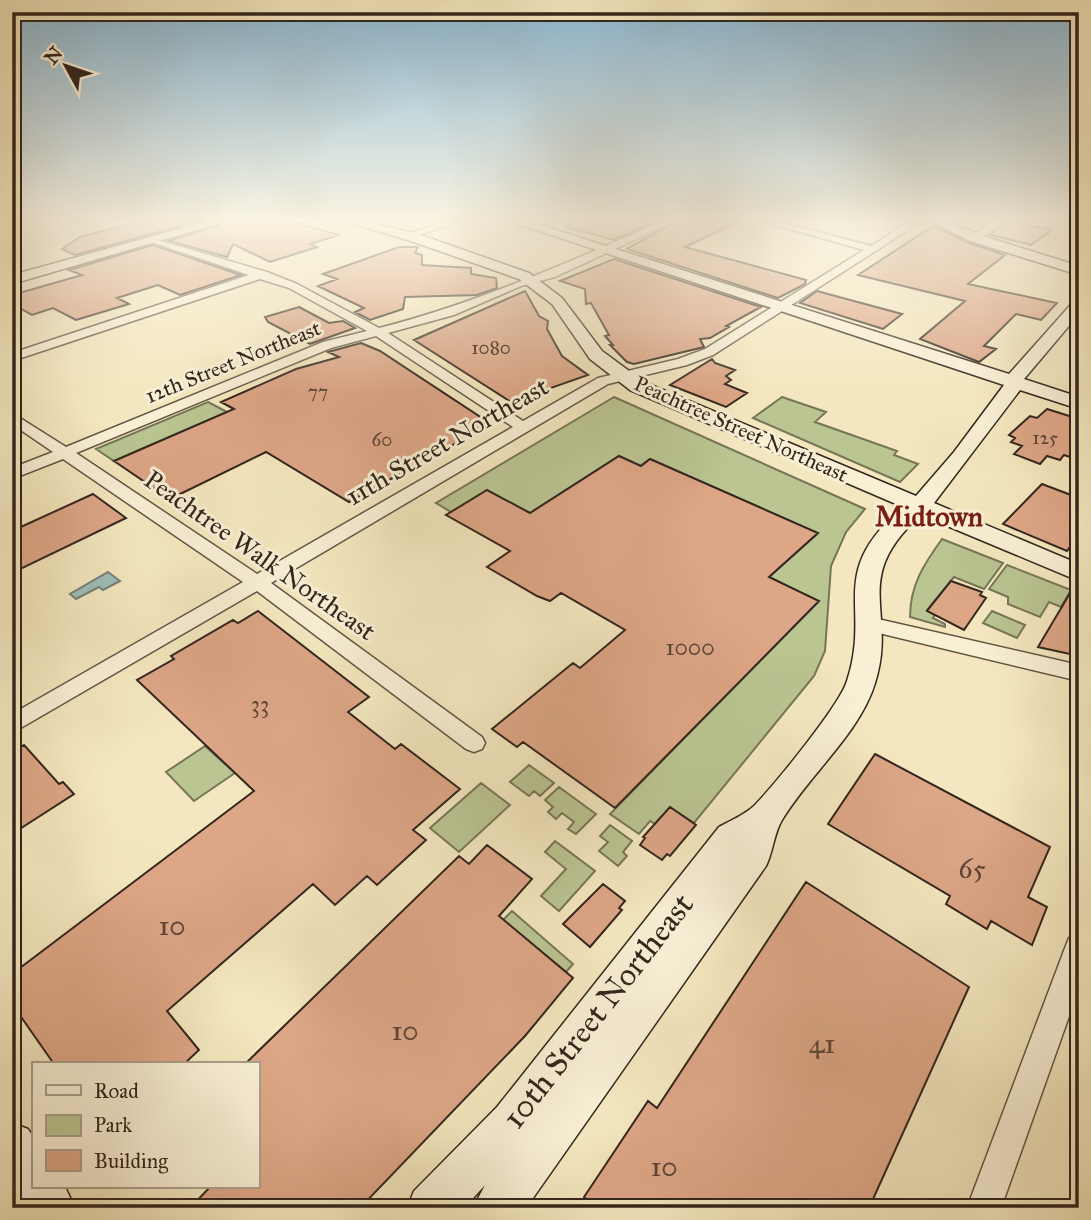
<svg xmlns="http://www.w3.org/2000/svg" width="1091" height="1220" font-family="'IM FELL Great Primer',serif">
  <rect width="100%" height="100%" fill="#f4e7bf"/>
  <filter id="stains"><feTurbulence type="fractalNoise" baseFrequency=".00286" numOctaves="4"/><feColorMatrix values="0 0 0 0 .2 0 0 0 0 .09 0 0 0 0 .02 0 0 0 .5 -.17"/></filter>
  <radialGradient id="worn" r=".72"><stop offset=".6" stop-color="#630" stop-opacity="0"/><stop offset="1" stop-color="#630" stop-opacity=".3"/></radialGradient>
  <!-- green -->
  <path fill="#bac592" stroke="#767657" stroke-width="2" d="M614,397L865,509L846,532L831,566L825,651L814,676L694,823L670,807L655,824L650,821L639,834L610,814L818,602L769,577L817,534L650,459L640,466L619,456L530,513L487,491L451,512L436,503Z
    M782,397L826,412L815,422L897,451L894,455L918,464L900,482L753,418Z
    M208,402L227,412L114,461L96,449Z
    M942,539L1003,563L984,589L954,577L927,610L935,614L933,618L945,624V627L910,617C910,585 924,564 942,539Z
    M1007,565L1071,590L1061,607L1049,602L1040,617L1008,604V597L989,589Z
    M992,611L1025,625L1017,638L983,623Z
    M205,746L235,773L194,801L166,772Z
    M529,765L554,783L540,796L534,791L529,796L510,782Z
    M481,783L510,805L459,852L430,828Z
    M559,787L596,814L576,834L568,829L574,822L562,813L556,819L548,812L553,807L545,800Z
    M610,825L632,841L623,852L627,856L618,866L599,851L608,842L600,836Z
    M555,841L595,871L559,911L541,896L566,869L545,852Z
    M512,911L573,964L566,972L503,920Z"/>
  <!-- water -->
  <path fill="#9ebeb9" stroke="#73817a" stroke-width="2" d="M108,572L120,581L103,590L99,587L76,599L70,594Z"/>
  <!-- building -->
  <path fill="#dda687" stroke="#32261c" stroke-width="2" d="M137,222H194L75,255L62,249L80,237Z
    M227,222H293L339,235L310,244L317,247L270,262L233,244L227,257L169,241Z
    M566,222H653L614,240L566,227Z
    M675,222H738L685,247L806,280L805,284L778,298L627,249Z
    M1007,222H1014L1052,230L1031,245L990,235Z
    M933,226L969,243L1005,255L968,284L1057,303L1041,320L1016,314L984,346L996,349L979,362L920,339L965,301L858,275Z
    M153,245L241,275L180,295L158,285L117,298L129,304L76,320L53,308L32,315L12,304V295L82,275L69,270Z
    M399,247H418L415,253L422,255V265L471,268V274L496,278L497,288L477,295L405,297L403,309L370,320L355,312L364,308L318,286L337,279L323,274Z
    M614,259L761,307L726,326L729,327L710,338L700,339L704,347L634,364L627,362L610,345H613L605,336L609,335L591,303L586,304L585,289L560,281Z
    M525,291L539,316L548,321L547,329L562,356L588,375L511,402L414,340Z
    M817,291L902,314L883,329L800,303Z
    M299,307L329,323L343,321L355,328L310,344L268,322L265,317Z
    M361,343L380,351L491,424L349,502L266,452L170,499L114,461L234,409L221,402L296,369L339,357L328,352Z
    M712,359L715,363L735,370L726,376L731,380L725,384L747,393L726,407L670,385Z
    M1047,409L1079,419V460L1064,455L1060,460L1047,456L1040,464L1014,454L1022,446L1011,442L1015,438L1009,435L1030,416L1037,418Z
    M619,456L641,466L650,459L818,533L769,577L819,601L615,808L523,742L517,747L492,729L573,663L580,668L625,630L561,593L550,601L537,596L487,567L510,551L446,515L487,490L530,513Z
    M1042,484L1079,498V550L1070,547L1067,551L1003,524Z
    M93,494L126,518L12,573V531Z
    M951,581L982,592L980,595L986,598L964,630L927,611Z
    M1076,583H1079V656L1038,647Z
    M258,611L369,697L348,712L395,749L401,744L460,789L413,830L426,840L377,885L367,876L335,905L313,884L167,1011L199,1050L184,1064H54L12,1004V974L254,791L137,680L174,659L171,656L233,620L238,623Z
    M24,745L59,784L63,782L74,794L12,834V752Z
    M875,754L1050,847L1028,897L1047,907L1032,945L991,921L987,929L946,904L950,896L828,824Z
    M670,807L696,825L670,856L667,854L662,860L640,845L645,838L643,837Z
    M487,845L532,879L499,916L573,978L525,1036L360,1208H190L210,1187H257V1064H245L459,856L469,864Z
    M806,882L969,987L869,1208H595L584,1197L648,1101L657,1108Z
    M603,884L625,901L619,908L622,910L590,947L563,924Z"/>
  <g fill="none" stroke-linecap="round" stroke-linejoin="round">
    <!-- minor casing -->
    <g stroke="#625645" stroke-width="3">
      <path id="minor" d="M442,222H456L411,238L403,236Z
        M660,222H673L555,277L521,286L454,315L388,333L523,421L598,378L678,359L705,349L864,250L764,222H780L871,246L909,222H921L713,355L687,365L608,384L271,583L482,737L485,743L482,749L474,752L466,749L257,591L12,733V714L243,582L63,459L12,479V468L53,452L12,424V413L66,447L323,342L367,331L289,288L260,279L12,361V353L249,275L151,242V238L267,272L297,284L379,328C476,303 568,263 660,222ZM376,336L513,427L257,574L76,453L331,348Z
        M993,222H1004L978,240H972V236Z
        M869,617L1079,665V681L862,629L859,624L862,619Z
        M1079,935V988L1001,1208H967L1065,948L1069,938Z"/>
    </g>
    <!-- secondary casing -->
    <g stroke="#32261c" stroke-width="3">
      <path id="secondary" d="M204,222H224L12,284V275Z
        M347,222H368L421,235L529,273L562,298L602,351L644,382L916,496L954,452L1004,385L512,222H531L1009,374L1074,301L1079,299V314L1024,379L1079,397V409L1020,390L934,503L1079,564V581L921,515C849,579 898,611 875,683C860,733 809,775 782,820C774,833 773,852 766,866L526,1208H473L485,1185L464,1208H407L414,1191L497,1107L719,827C730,821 746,814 755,805C775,784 840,705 847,681C872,605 825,574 903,507L630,390L590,359L552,304L519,279L411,241Z
        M932,222H949L980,235L1079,266V275L970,241Z
        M12,1123L28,1129L33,1137V1187H65L75,1208H24L12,1188Z"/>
    </g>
    <!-- minor -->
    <use href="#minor" fill="#f8efd5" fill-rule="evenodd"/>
    <!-- secondary -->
    <use href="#secondary" fill="#f8efd5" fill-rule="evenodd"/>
  </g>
  <!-- sky -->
  <linearGradient id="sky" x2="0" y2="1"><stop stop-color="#8ab8d5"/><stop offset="0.56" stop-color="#faf4e2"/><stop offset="1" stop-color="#faf4e2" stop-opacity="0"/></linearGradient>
  <rect width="1091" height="393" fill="url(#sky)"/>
  <g text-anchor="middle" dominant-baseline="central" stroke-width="6" stroke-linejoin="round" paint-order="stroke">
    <!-- far-number labels -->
    <g font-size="19" fill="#5d4637">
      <text x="491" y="347">1080</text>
      <text x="318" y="391">77</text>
      <text x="1045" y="437">125</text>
      <text x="382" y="439">60</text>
    </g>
    <!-- far-street labels -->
    <g font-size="21" fill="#32261c" stroke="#f8efd5">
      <text transform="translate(233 362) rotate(-22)">12th Street Northeast</text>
      <text transform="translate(741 429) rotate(24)">Peachtree Street Northeast</text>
    </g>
    <!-- number labels -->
    <g font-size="23" fill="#5d4637">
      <text x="690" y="647">1000</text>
      <text x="260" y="704">33</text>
    </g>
    <!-- street labels -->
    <g font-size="26" fill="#32261c" stroke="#f8efd5">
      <text transform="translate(447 441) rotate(-30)">11th Street Northeast</text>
      <text transform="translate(260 555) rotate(35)">Peachtree Walk Northeast</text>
    </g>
    <!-- neighbourhood labels -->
    <g font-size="28" font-weight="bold" fill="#7a1f14" stroke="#f8efd5">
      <text x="929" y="516">Midtown</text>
    </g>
    <!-- near-number labels -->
    <g font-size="28" fill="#5d4637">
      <text x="972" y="868">65</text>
      <text x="172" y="925">10</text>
      <text x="405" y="1030">10</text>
      <text x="822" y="1043">41</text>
      <text x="664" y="1166">10</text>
    </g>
    <!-- near-street labels -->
    <g font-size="32" fill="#32261c" stroke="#f8efd5">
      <text transform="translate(598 1011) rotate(-52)">10th Street Northeast</text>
    </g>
  </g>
  <!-- margin -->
  <rect width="1091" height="1220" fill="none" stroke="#f4e7bf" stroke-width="42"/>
  <rect x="14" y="14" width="1063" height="1192" fill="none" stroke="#32261c" stroke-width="3.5"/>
  <rect x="21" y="21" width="1049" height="1178" fill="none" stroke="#32261c" stroke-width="2"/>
  <!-- legend -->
  <rect x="32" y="1062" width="228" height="126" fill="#f8efd5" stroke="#a99f8b" stroke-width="2"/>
  <rect x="46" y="1085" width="35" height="10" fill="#f8efd5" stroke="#a99f8b" stroke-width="2"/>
  <text x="94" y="1098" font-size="21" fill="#32261c">Road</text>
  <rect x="46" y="1115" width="35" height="21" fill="#bac592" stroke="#a99f8b" stroke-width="2"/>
  <text x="94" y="1132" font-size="21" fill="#32261c">Park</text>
  <rect x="46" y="1150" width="35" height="21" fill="#dda687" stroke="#a99f8b" stroke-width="2"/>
  <text x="94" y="1168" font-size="21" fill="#32261c">Building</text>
  <!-- north arrow -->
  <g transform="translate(66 66) rotate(310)" stroke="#f8efd5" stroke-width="5" paint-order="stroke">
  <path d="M0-5L12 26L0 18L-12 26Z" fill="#32261c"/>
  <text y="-10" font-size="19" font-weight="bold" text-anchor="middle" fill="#32261c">N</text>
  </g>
  <rect width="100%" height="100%" filter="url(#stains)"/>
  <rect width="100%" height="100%" fill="url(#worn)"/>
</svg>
